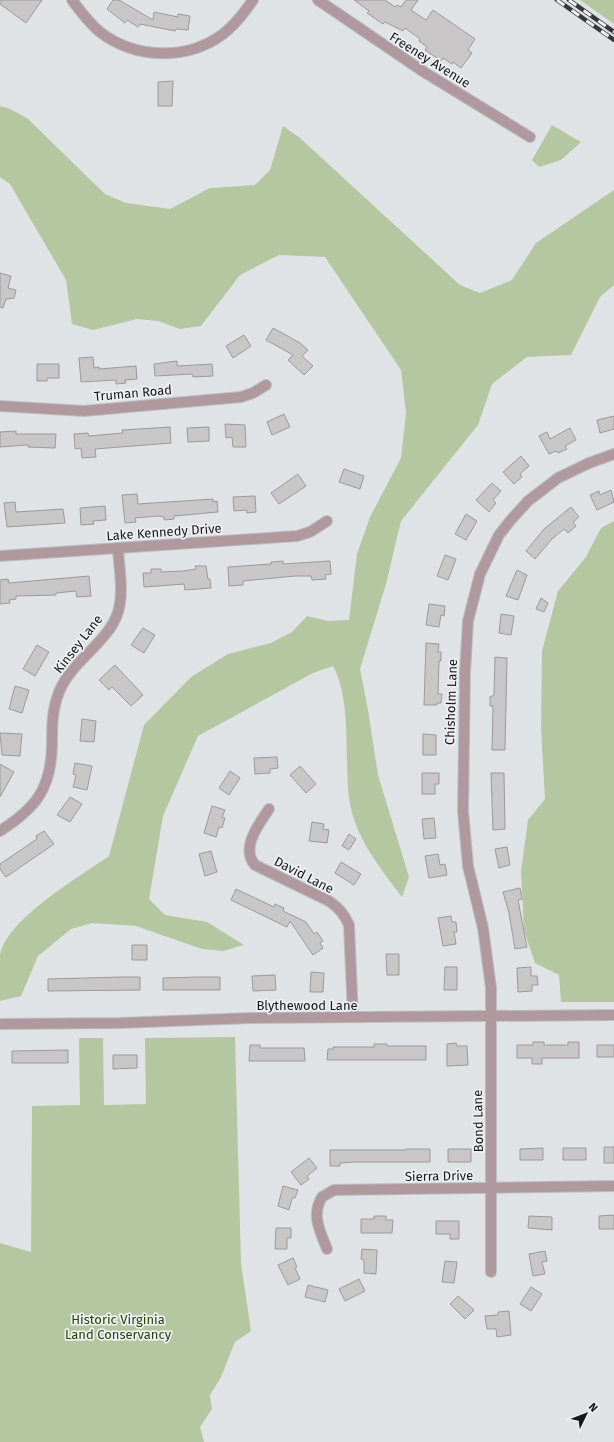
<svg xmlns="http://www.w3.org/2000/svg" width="614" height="1442" font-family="'Fira Sans',sans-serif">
  <rect width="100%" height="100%" fill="#e0e3e5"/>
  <!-- green -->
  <path fill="#b4c7a1" d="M580,0H614V24Z
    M0,106L8,108L27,118L105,194L126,203L170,209L210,188L255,185L270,170L283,126L300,138L460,285L480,293L512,280L536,243L614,190V285L600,297L571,355L527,357L492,384L478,425L401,521L386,584L360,669L368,710L378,775L409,877L402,897C380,868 354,836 349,798C344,758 352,701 333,666L313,673L198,736L163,816L149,899L165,915L207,922L244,945L223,951L202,949L136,926L92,923L71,929L38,956L21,996L0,1001C0,987 0,969 0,955C7,919 79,877 109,856L144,725L191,677L228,654L271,643L292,632L307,616L328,621L349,620L357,554L370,517L401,458L406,413L401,370L325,257L279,255L240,275L201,326L180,329L158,321L137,319L93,330L72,324L66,280L10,184L0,177Z
    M552,125L581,142L561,160L539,167L532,160Z
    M614,521V1002H561L559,975L535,963L524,930L521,871L528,820L545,799L541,728L542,651L558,591L586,557L601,528Z
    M235,1037L241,1264L251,1331L235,1342L221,1377L210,1395L212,1409L200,1427L204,1442H0V1243L31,1252L32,1106L80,1105L79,1038H103L104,1105L146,1104L145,1038Z"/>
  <!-- building -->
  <path fill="#c9c6c7" stroke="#9c999a" d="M0,0H42L26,23L0,4Z
    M113,0H119L153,20L154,12L178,17V14L190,16L188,30L176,29L175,31L140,24L138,27L127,20L125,23L107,9Z
    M354,0H385L395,7L397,5L401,7L406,0H418L411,10L426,20L433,10L475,39L468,50L472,53L461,68L453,62L452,64L443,58L441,61L425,50L427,47L419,41L420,39L405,28L403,31L385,22L383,24L367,13L369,11Z
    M173,81L172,106H158V82Z
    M0,273L11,276L8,288L16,290L14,298L6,299L3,308L0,307Z
    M273,328L300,343L308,350L302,356L313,366L304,375L288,360L293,355L266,340Z
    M244,335L251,346L233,358L226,346Z
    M93,357L94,368L99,367V369L136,366L137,379L125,380L126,383L116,384V380L81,382L79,358Z
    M177,361V366L212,364L213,376L193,377L192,374L155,376L154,364Z
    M37,364H59V378H47V381H37Z
    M284,414L290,427L272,435L267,422Z
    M614,416V429L600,433L597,420Z
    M225,424L245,425L246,447H233L232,437L226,438Z
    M170,427L171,443L95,449L96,457L82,458L81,448L75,449L74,434L88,433L89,436L123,433L122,430Z
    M209,427V441L188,442L187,428Z
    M570,428L576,440L565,446L567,449L558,453L556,451L549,454L539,436L547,432L550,439Z
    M16,431V434H56L55,448L28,447V445L0,447V432Z
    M521,456L529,466L520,474L522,477L514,484L503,472Z
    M344,469L364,476L360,489L339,482Z
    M298,474L306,486L279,504L271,493Z
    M492,483L501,491L493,500L496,503L489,512L476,500Z
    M611,490L614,502L597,510L590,495L599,491L600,495Z
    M137,494L138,504L213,499V502L217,501L218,512L174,516V519L164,520V517L158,516L135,518L136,522L125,523L122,495Z
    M255,496L256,512L247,513V510L234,511L233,497Z
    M15,502L16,512L63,509L65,523L7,527L4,503Z
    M105,506L106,520L93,521L94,524L81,525L80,508Z
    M571,507L579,517L573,522L576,526L568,533L564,529L552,539L535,559L526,551L544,529Z
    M466,514L477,521L466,540L455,534Z
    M445,555L456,559L448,580L437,576Z
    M283,561V564L330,561L331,574L325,575L326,579L312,580L311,576H295L243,581V585L229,586L228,567L271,564V562Z
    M195,566H206L208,579H210L211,588L185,590L184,584L144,587L143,573H151V569H161V572L183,571L196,569Z
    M517,570L527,575L518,600L506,596Z
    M89,576L91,596L77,597L76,591L56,593V595L16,596V599L9,600L10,603L0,604V580L8,579L9,583Z
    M541,598L548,603L544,612L536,609Z
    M429,604L445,606L444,616L441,615L439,627L426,625Z
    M501,614L514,616L511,635L499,633Z
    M143,628L155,635L144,653L131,645Z
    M426,643L439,644L438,652H441V661H439L438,694H442L441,703H437V705H424Z
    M37,645L49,652L35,676L23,669Z
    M495,657L507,658L505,750H492L493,706H490V697L494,695Z
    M115,665L143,695L131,706L112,687L109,690L99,680Z
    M15,686L29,690L22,713L9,709Z
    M82,719L96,721L94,742L80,741Z
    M0,733L22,734L20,756L2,755Z
    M423,734L436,735V755H423Z
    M277,757L278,768L270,769V773L255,774L254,758Z
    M75,763L92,766L87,790L73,787L76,775L73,774Z
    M0,764L14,772L0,797Z
    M300,766L316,784L306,793L290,775Z
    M230,771L240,778L229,795L219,788Z
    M422,773H439V784H435V794H422Z
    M491,773H504L505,829L493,830Z
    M70,797L82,804L70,822L57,815Z
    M212,806L225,810L222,817L225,818L222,828L219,827L216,837L204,833Z
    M434,818L436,838L424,839L422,819Z
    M312,822L324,824L323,829L329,830L327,843L309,841Z
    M44,831L54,844L6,877L0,869V864L37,839L36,836Z
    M349,834L356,839L349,850L342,846Z
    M507,847L510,865L499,868L495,849Z
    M211,851L217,872L205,876L199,854Z
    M438,854L440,865L445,864L447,875L429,878L425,856Z
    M341,862L361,874L354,885L335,873Z
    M520,888L522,899L518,900L527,947L515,949L509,913L503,892Z
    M236,889L274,907L275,904L284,908L283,911L306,922L314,934L317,932L323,941L320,943L323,948L313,955L290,921L287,927L231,900Z
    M451,916L452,922H456L457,932H454L456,944L443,946L438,918Z
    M132,945H147V960H132Z
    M386,954H399V975H387Z
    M445,967H457V990H444Z
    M531,967V976H537L538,985H532V991L518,992L517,968Z
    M311,972L324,973L323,992H310Z
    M275,975L276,990L253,991L252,976Z
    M121,977H140V990L48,991V979Z
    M197,977H220V990H163V978Z
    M533,1042H544V1045H568V1042H579V1058H542V1064H532V1058H517V1045H533Z
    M456,1043L457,1046H467L468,1065L447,1066V1044Z
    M374,1044H387V1046H426V1060H327L328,1049H333V1047H374Z
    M250,1045H260V1048H304L305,1061H249Z
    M597,1045H614V1057H597Z
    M68,1050V1063H12V1051Z
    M113,1055H137V1068L113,1069Z
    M604,1147H614V1163H604Z
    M543,1148V1160H520V1149Z
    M563,1148H586V1160H563Z
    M406,1149H430V1162H354L340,1163V1166H330V1150H406Z
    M448,1149H471V1162H448Z
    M309,1158L317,1168L307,1176L309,1179L301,1185L291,1172Z
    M283,1186L298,1190L295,1198H292L289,1210L278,1206Z
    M614,1215V1229H599V1216Z
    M374,1216H386V1220H393L392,1233H361V1219H374Z
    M529,1216L552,1217V1230L528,1228Z
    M436,1221H459V1239H450V1234H436Z
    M276,1228H291V1238H287V1249H275Z
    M362,1249L377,1250L376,1274L364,1273V1260L361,1259Z
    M545,1251L547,1261L542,1262L545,1274L533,1276L529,1254Z
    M293,1258L297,1267L295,1268L300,1279L288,1285L278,1265Z
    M445,1261L457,1262L454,1283L442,1282Z
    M359,1279L365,1291L345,1301L339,1289Z
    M308,1285L328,1290L325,1302L305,1297Z
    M531,1287L542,1294L531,1311L520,1304Z
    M458,1296L474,1310L465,1319L450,1304Z
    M509,1311L511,1335L497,1337L496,1329H487L485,1316L498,1315V1312Z"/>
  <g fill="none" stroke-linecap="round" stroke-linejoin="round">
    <!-- minor casing -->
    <g stroke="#bcbec0" stroke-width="12">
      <path id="minor" d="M72,0C81,12 89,23 100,32C135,59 187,61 223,34C235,25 244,13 253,0
        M318,0L424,72L530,137
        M0,406L84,411L241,397L253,393L266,385
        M0,556L297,536L310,532L327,521
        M269,809C259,824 240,848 255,865L329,901C339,908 344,914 349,925L353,1017
        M0,831C36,808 51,789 52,745C52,726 52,710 59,692C72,660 109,642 118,612C124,592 119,569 118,548
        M0,1024L120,1023L251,1018L614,1015
        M327,1249C320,1231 311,1215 322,1197L334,1190L614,1186
        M491,1272V988L483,928L468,866L463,811L465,672L468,621L480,574L499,535L510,521L528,501L558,478L589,463L614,454"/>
    </g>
    <!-- minor -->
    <use href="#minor" stroke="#af999f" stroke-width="10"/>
    <!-- rail casing -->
    <g stroke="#373839" stroke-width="4.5">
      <path id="rail" d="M557,0L614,40
        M569,0L614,32"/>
    </g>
    <!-- rail -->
    <use href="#rail" stroke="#edf0f2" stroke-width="3" stroke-dasharray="9" stroke-linecap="butt"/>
  </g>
  <g text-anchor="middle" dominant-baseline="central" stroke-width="3.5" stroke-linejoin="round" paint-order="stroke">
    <!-- street labels -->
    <g font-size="13" fill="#161718" stroke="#edf0f2">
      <text transform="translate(430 60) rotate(32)">Freeney Avenue</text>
      <text transform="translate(133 393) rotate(-5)">Truman Road</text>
      <text transform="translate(164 532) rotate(-4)">Lake Kennedy Drive</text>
      <text transform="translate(78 644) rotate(-52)">Kinsey Lane</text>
      <text transform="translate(451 702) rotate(-88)">Chisholm Lane</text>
      <text transform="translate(304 875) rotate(27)">David Lane</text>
      <text x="307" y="1005">Blythewood Lane</text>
      <text transform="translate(478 1121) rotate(-91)">Bond Lane</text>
      <text transform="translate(439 1176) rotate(-1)">Sierra Drive</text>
    </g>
    <!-- park labels -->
    <g font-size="13" fill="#2c4304" stroke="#edf0f2">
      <text x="118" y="1319">Historic Virginia<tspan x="118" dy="15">Land Conservancy</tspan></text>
    </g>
  </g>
  <!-- north arrow -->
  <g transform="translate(586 1414) rotate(47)" stroke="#edf0f2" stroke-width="3" paint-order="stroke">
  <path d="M0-3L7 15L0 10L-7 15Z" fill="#161718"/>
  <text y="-6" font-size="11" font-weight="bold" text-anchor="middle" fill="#161718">N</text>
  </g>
</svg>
